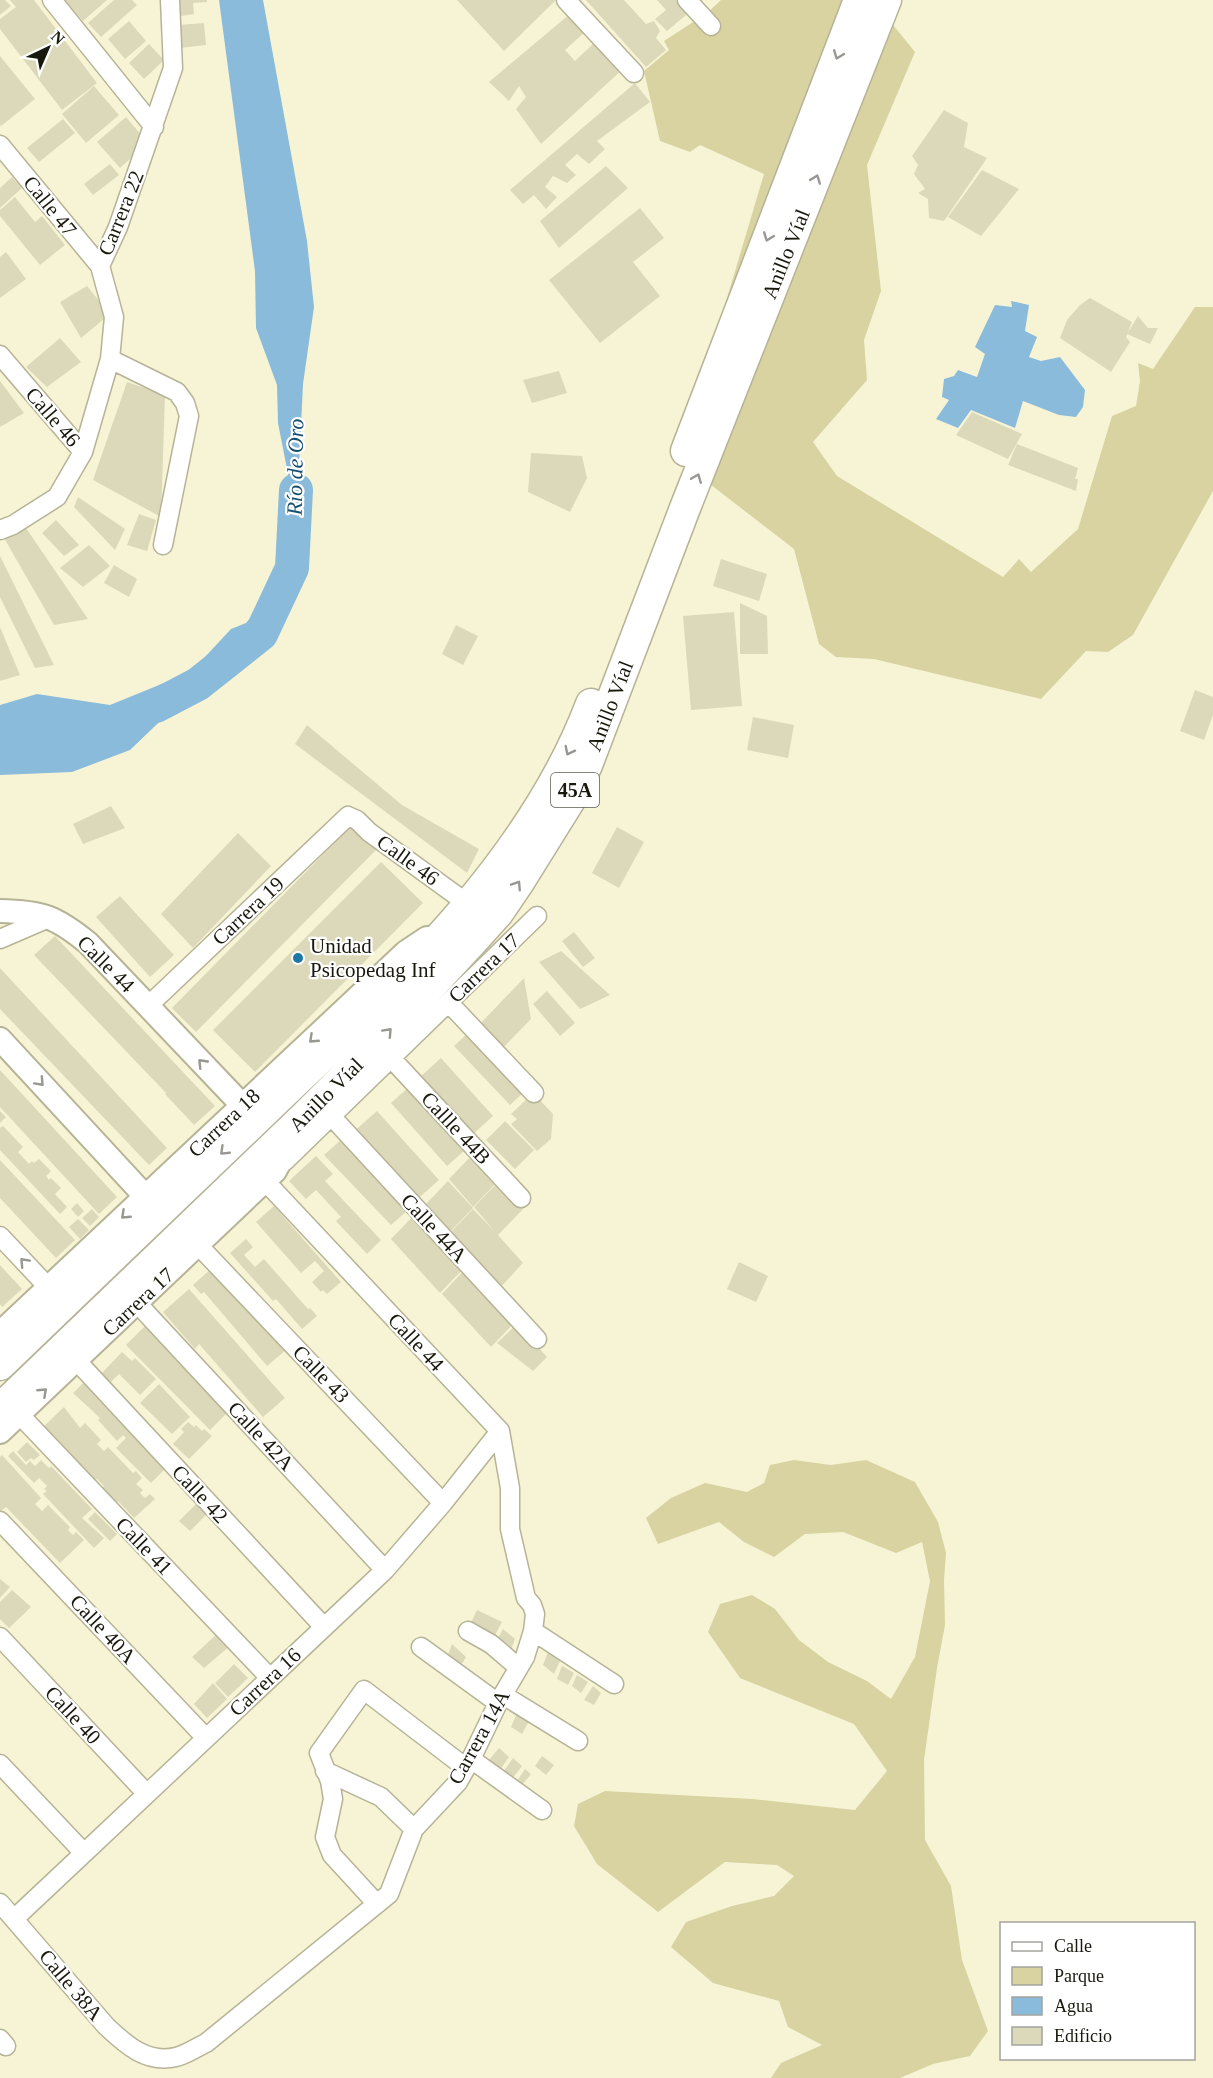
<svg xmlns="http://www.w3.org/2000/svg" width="1213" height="2078" font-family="'Times New Roman',serif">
  <rect width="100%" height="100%" fill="#f7f4d6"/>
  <!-- green -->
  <path fill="#d8d3a1" d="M721,0H849L722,315L764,174L700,145L690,152L660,141L644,71L669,50L664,41L707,13Z
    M893,25L915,52L867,165L881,291L864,340L867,380L813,442L837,476L1003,577L1019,559L1031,572L1078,529L1112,416L1136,406L1140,381L1138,363L1153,369L1195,307H1213V491L1133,635L1108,652L1086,651L1041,699L874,659L836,657L819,644L794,549L706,481Z
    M794,1460L831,1465L866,1460L915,1482L938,1522L946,1553L944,1580L945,1625L937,1668L924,1760L925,1840L951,1886L962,1960L988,2031L970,2056L933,2064L900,2078H771L781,2063L822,2045L788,2027L779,2001L713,1983L671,1947L686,1922L732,1906L774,1896L794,1876L777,1865L725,1862L658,1912L597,1864L574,1826L578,1804L605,1791L752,1799L855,1810L887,1771L854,1724L740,1678L708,1632L720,1604L752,1595L775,1609L799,1640L828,1662L867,1681L891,1699L915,1657L930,1581L922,1542L896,1553L843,1532L805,1534L774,1557L744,1542L719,1522L658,1544L646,1518L671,1498L705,1483L747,1492L764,1483L770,1465Z"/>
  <!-- water -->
  <path fill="#8abbdb" d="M219,0H263L307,241L314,307L303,384L296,529L277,578L285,599L246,639L130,750L72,772L0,775V705L37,694L110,705L191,672L231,629L246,623L263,604L278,563L279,527L289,479L278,423L277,385L256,328L255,271Z
    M1011,301L1029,305L1025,331L1037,337L1029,357L1041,361L1060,357L1085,390L1083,407L1076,417L1059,415L1023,401L1015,428L971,410L958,428L936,419L949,400L942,397L944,379L954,376L958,370L977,377L985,354L975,347L995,305L1012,307Z"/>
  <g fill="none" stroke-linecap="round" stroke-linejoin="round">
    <!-- river -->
    <path stroke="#8abbdb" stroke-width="34" d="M156,706L198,684L261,634L292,568L296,490"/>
  </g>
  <!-- building -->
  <path fill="#dcd9bb" d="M0,0H5L11,6L0,15Z
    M10,0H34L97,83L62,110L0,29V19L16,7Z
    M65,0H107L83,21Z
    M114,0H132L137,5L101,37L88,23Z
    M180,0H207V2L193,3L194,14L181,16Z
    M457,0H556L504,51Z
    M586,0H624L646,24L654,21L660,31L656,38L666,50L646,67Z
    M657,0H682L692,10L667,31L655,19L666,10Z
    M571,13L587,30L565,50L575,61L595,42L623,69L541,144L516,109L526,97L519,86L509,101L489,82Z
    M129,21L146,41L125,59L108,39Z
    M204,23L206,45L180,48L178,25Z
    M149,44L164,60L144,79L129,63Z
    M0,56L35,99L1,126L0,125Z
    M635,83L650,102L597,141L605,149L589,164L577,154L565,165L576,175L567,183L553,176L545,187L557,197L546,209L534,195L523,204L510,190Z
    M94,86L119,115L86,143L62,114Z
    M944,110L968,123L964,147L987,158L944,221L929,218L928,199L918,193L925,189L914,174L918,165L912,156Z
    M126,117L148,143L120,168L97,142Z
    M63,119L75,133L39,162L27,148Z
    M110,164L119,175L93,195L84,184Z
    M606,166L628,188L559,248L540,221Z
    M982,170L1019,189L981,236L948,217Z
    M12,177L22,188L0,208V188Z
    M15,197L35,222L42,216L65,245L40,265L0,216V210Z
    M640,208L664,238L633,262L660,296L600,343L549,280Z
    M6,252L26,279L0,298V257Z
    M87,286L110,314L81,338L60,302Z
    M1090,298L1132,322L1126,337L1130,342L1111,372L1060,338L1067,320L1080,305Z
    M1138,316L1148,328H1158L1150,344L1127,334Z
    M60,338L81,362L47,387L26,367Z
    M559,371L567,393L532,403L523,380Z
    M0,381L24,413L0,427Z
    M127,382L165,395L161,517L93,480Z
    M972,412L1022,434L1008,459L956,435Z
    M1017,444L1078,468L1075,479H1078L1076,491L1008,465Z
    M531,453L582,456L587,478L570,512L528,492Z
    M78,497L125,529L115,550L74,507Z
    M139,514L156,520L147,551L127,545Z
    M56,520L79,545L64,556L42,533Z
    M26,528L88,619L54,625L4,538Z
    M89,545L110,566L83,587L60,568Z
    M0,556L54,665L35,668L0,597Z
    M721,559L767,574L759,601L713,586Z
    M114,565L137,579L129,597L104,583Z
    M740,603L767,616L768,654H740Z
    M734,612L742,706L691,710L683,616Z
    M456,625L478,636L463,665L442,654Z
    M0,627L20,675L0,681Z
    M1195,690L1213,697V715L1204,740L1180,731Z
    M753,717L794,725L788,758L747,750Z
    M307,725L402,805L479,849L467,873L295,744Z
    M111,806L125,828L83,844L73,824Z
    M351,826L377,849L196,1032L172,1008Z
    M617,827L644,842L619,888L592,873Z
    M238,833L271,866L193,948L161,914Z
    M381,862L423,903L255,1072L213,1030Z
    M120,896L174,955L150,977L96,917Z
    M574,932L595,958L583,967L562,941Z
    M55,936L215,1106L194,1125L165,1094L166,1093L34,955Z
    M561,951L610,995L580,1009L539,962Z
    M0,968L167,1148L149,1165L0,1009Z
    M524,978L531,1019L503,1048L479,1025Z
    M547,991L575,1023L560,1036L533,1004Z
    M469,1032L524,1092L510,1105L454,1046Z
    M441,1058L493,1116L471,1136L419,1078Z
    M0,1070L117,1197L99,1214L0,1107Z
    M409,1087L465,1150L447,1166L391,1103Z
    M533,1093L553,1114L551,1139L537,1151L511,1124L517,1119L511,1114Z
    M0,1111L6,1117L0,1123Z
    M377,1111L439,1180L413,1203L350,1135Z
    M505,1121L534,1150L515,1169L486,1140Z
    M3,1126L23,1147L18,1152L29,1164L32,1161L34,1163L39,1159L51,1171L46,1176L49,1180L51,1178L61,1188L55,1194L67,1207L60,1214L0,1150V1128Z
    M342,1139L409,1209L391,1225L324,1155Z
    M475,1152L500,1179L473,1207L449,1179Z
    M316,1156L333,1174L325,1181L381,1240L367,1254L336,1221L341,1217L316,1190L306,1199L289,1181Z
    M0,1160L75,1240L56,1258L0,1198Z
    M500,1180L525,1207L498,1235L523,1263L497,1291L447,1236L473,1209L495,1232L474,1207Z
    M448,1181L473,1208L446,1236L422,1208Z
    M77,1203L84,1211L78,1217L71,1209Z
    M274,1206L341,1282L327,1294L323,1290L321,1292L312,1282L324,1271L315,1261L301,1273L256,1222Z
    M92,1209L99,1217L90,1226L82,1218Z
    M417,1212L467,1265L440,1293L391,1239Z
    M78,1219L89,1230L80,1239L69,1227Z
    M246,1239L253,1247L244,1255L255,1267L264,1259L308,1309L310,1308L317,1316L302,1329L276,1299L273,1301L230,1253Z
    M739,1262L768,1276L756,1302L727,1289Z
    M0,1265L22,1289L2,1307L0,1304Z
    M468,1266L518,1319L491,1347L442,1294Z
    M212,1268L275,1341L277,1340L286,1350L267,1366L204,1292L201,1294L193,1285Z
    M189,1289L285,1398L263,1417L199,1344L195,1349L163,1312Z
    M148,1323L230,1410L210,1430L126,1345Z
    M517,1324L547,1357L533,1371L497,1343Z
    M122,1352L132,1361L135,1358L156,1379L140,1395L119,1374L110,1383L101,1374Z
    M87,1379L167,1467L151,1483L116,1448L126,1438L123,1435L117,1441L98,1420L100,1418L73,1393Z
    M159,1384L190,1417L172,1434L140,1403Z
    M64,1407L80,1428L85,1423L101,1440L97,1444L104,1451L108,1447L133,1473L136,1471L142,1478L136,1484L143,1490L140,1493L145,1498L150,1494L155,1499L134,1518L118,1501L114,1505L100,1490L104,1486L97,1479L93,1482L42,1428Z
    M188,1422L194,1427L196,1425L202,1431L204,1429L212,1436L189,1459L173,1444L184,1432L181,1429Z
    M27,1442L40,1455L34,1460L31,1458L26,1462L17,1452Z
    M13,1451L26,1465L30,1461L35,1466L41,1460L49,1468L51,1466L92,1509L82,1518L104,1538L94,1548L43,1494L47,1491L44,1489L47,1486L39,1478L34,1483L8,1456Z
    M2,1455L41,1498L35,1504L42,1511L48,1505L70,1527L68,1530L73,1535L76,1532L84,1540L60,1563L6,1507L0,1512V1457Z
    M199,1501L210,1511L190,1531L179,1521Z
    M95,1512L117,1534L110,1541L88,1519Z
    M0,1579L10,1587L0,1598Z
    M12,1590L31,1607L9,1628L0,1619V1602Z
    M477,1610L502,1622L492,1641L469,1627Z
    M503,1629L515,1639L511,1650L496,1642Z
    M218,1633L231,1645L204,1668L192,1657Z
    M452,1644L466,1657L460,1667L447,1657Z
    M548,1652L560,1661L554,1674L543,1665Z
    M234,1664L248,1678L228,1697L215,1683Z
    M562,1666L574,1673L568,1685L557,1679Z
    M577,1675L588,1682L581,1693L572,1686Z
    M213,1683L227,1699L207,1718L194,1704Z
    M593,1686L601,1693L594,1705L584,1700Z
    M517,1713L529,1721L522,1734L511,1727Z
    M499,1748L509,1757L500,1770L489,1760Z
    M542,1756L554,1765L546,1775L535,1766Z
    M513,1758L522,1766L512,1779L503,1772Z
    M525,1769L531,1774L522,1785L517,1781Z"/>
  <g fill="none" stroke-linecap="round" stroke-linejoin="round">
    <!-- minor casing -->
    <g stroke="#b6b396" stroke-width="21">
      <path id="minor" d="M52,0L154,127
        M566,0L634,73
        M687,0L711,26
        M0,145L100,266
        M0,355L83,452
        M110,359L177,392L185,403L189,416L163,545
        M0,530L13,525L57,497L83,452L110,359L114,317L100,266L118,227L173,68L170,0
        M0,939L51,917
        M449,1003L534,1093
        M148,1006L348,816L357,820L369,832L468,904
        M391,1058L521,1198
        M332,1117L537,1339
        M285,1161L537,916
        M0,1236L48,1287
        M199,1246L443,1503
        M137,1303L385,1570
        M76,1360L324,1627
        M19,1414L270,1678
        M0,1521L206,1738
        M468,1631L491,1644L518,1667
        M533,1631L614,1684
        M0,1637L147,1794
        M421,1647L498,1703
        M503,1695L578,1741
        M471,1759L542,1810
        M0,1764L84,1853
        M325,1771L381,1797L414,1829
        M0,1903L106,2026C126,2045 147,2064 176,2057C186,2055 197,2047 206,2043L389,1894L414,1829L458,1782L471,1759L498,1703L525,1657L533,1631L535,1614L532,1605L526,1598L510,1529V1488L500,1431L265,1181
        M377,1904L332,1855L325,1837L333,1799L330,1781L319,1753L364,1690L466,1768
        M14,1919L385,1570L443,1503L500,1431
        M0,2039L6,2046"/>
    </g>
    <!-- tertiary casing -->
    <g stroke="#b6b396" stroke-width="26">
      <path id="tertiary" d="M0,911C42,912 55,916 88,943L243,1106
        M0,1039L145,1196
        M0,1333L406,952L427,938
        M0,1432L275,1171L295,1134"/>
    </g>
    <!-- trunk casing -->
    <g stroke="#b6b396" stroke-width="33">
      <path id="trunk" d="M686,451L859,0
        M0,1365C88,1280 177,1195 265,1111C389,992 529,868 591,704
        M0,1409L305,1116L373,1048L470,944L498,913L519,882L570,800L587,765L685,508L886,0"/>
    </g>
    <!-- minor -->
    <use href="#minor" stroke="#fff" stroke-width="18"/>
    <!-- tertiary -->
    <use href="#tertiary" stroke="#fff" stroke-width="22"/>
    <!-- trunk -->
    <use href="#trunk" stroke="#fff" stroke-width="30"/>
  </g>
  <!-- one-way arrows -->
  <defs><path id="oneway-chevron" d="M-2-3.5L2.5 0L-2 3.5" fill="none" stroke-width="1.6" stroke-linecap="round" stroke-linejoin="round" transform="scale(1.5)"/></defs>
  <g stroke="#989792">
    <use href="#oneway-chevron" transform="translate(838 55) rotate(111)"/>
    <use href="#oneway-chevron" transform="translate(816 179) rotate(-69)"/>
    <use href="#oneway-chevron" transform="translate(768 237) rotate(111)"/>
    <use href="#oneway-chevron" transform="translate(697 478) rotate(-68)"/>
    <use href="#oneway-chevron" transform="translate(569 751) rotate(117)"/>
    <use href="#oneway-chevron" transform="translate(517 885) rotate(-57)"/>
    <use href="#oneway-chevron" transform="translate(388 1032) rotate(-47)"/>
    <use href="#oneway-chevron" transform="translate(313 1039) rotate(137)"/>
    <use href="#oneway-chevron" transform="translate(202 1063) rotate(-134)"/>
    <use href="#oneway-chevron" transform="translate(40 1082) rotate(47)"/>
    <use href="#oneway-chevron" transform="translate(224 1151) rotate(136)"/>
    <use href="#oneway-chevron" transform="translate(125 1215) rotate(137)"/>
    <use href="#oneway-chevron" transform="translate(24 1262) rotate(-133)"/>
    <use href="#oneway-chevron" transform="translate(43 1392) rotate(-43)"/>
  </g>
  <!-- markers -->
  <circle fill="#1d77a6" stroke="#fff" stroke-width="2" cx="298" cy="958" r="6"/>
  <g text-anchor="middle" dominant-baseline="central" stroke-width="4.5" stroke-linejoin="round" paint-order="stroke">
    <!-- shield labels -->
    <rect fill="#fff" stroke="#5e5d56" stroke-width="1.5" x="551" y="773" width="48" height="34" rx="4.5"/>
    <g font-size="20" font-weight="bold" fill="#19180d">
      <text x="575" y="790">45A</text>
    </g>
    <!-- street labels -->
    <g font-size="21" fill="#19180d" stroke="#fff">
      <text transform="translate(50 206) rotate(51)">Calle 47</text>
      <text transform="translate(121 213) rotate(-68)">Carrera 22</text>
      <text transform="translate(786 254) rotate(-68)">Anillo Víal</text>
      <text transform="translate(53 417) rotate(49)">Calle 46</text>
      <text transform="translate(610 706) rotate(-69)">Anillo Víal</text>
      <text transform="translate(408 860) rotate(36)">Calle 46</text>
      <text transform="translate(248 911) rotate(-43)">Carrera 19</text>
      <text transform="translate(106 964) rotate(45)">Calle 44</text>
      <text transform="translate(484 968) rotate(-44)">Carrera 17</text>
      <text transform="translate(326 1095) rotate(-45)">Anillo Víal</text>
      <text transform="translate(224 1123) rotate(-43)">Carrera 18</text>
      <text transform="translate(456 1128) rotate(47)">Callle 44B</text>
      <text transform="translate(434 1228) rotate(47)">Calle 44A</text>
      <text transform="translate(138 1302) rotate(-43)">Carrera 17</text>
      <text transform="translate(416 1342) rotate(47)">Calle 44</text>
      <text transform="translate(321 1374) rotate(46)">Calle 43</text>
      <text transform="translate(261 1436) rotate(47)">Calle 42A</text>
      <text transform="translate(200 1494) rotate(47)">Calle 42</text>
      <text transform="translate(144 1546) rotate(46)">Calle 41</text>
      <text transform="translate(103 1629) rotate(47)">Calle 40A</text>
      <text transform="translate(265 1682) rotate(-43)">Carrera 16</text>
      <text transform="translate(73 1715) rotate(47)">Calle 40</text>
      <text transform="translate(479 1737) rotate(-61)">Carrera 14A</text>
      <text transform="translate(71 1985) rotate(50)">Calle 38A</text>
    </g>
    <!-- poi labels -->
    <g font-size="21" fill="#19180d" stroke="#fff" text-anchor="start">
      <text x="310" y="946">Unidad<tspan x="310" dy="24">Psicopedag Inf</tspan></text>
    </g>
    <!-- water labels -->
    <g font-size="22" font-style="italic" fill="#165070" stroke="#fff">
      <text transform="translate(295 467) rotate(-89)">Río de Oro</text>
    </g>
  </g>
  <!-- legend -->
  <rect x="1000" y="1922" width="195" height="138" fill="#ffffff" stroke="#a3a39e" stroke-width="1.5"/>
  <rect x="1012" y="1942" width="30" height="9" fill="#ffffff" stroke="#a3a39e" stroke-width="1.5"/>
  <text x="1054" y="1952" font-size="18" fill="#19180d">Calle</text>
  <rect x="1012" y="1967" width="30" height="18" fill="#d8d3a1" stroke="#a3a39e" stroke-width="1.5"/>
  <text x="1054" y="1982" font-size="18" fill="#19180d">Parque</text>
  <rect x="1012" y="1997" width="30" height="18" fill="#8abbdb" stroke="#a3a39e" stroke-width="1.5"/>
  <text x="1054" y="2012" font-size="18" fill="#19180d">Agua</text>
  <rect x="1012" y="2027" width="30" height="18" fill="#dcd9bb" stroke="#a3a39e" stroke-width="1.5"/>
  <text x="1054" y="2042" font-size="18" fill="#19180d">Edificio</text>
  <!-- north arrow -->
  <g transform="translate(48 48) rotate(44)" stroke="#ffffff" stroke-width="4.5" paint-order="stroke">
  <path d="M0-4.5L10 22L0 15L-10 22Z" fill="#19180d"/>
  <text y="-9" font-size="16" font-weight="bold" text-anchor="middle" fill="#19180d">N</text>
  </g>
</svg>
